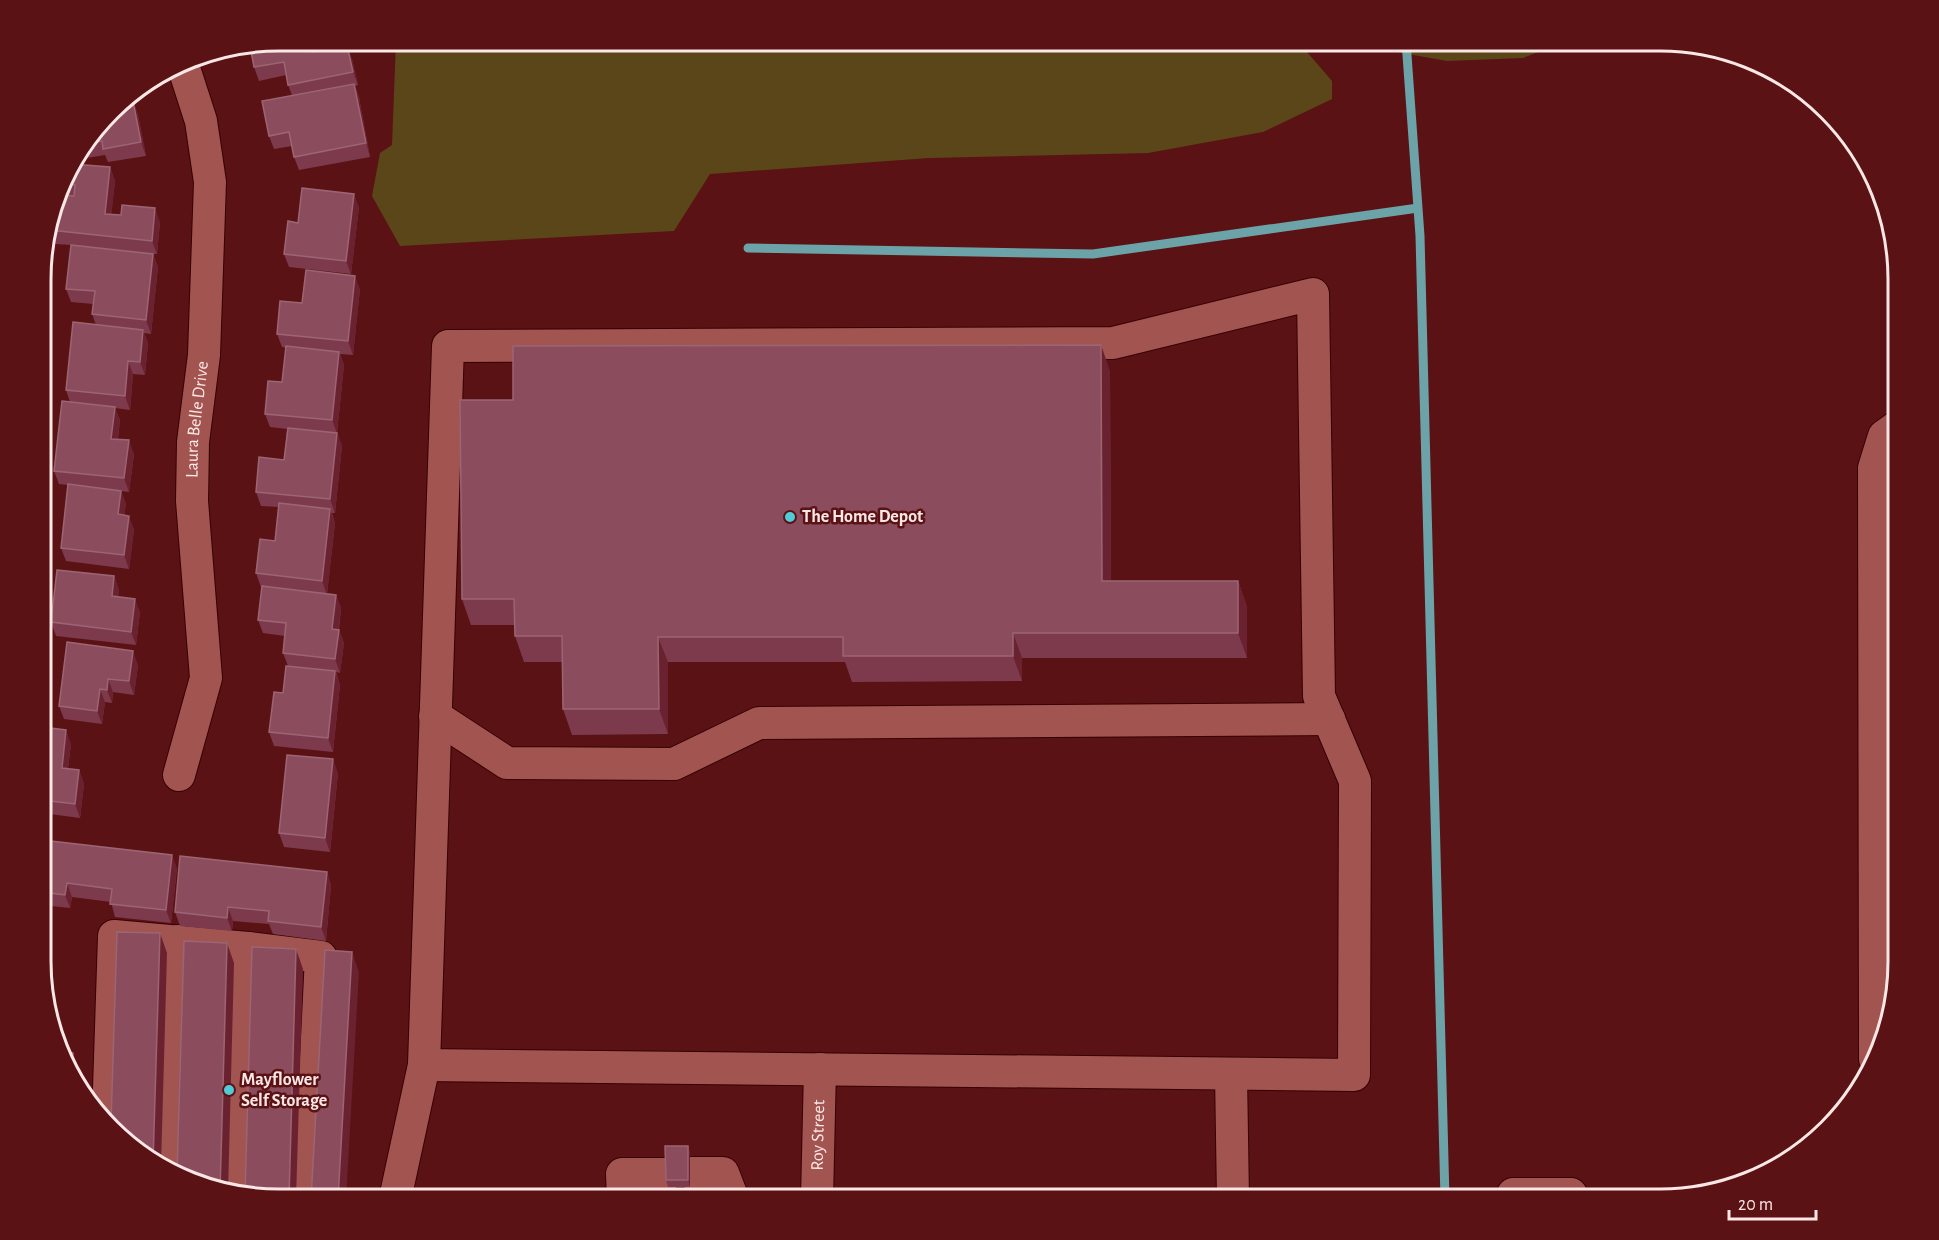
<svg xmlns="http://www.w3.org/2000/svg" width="1939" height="1240" font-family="'Alegreya Sans',sans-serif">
  <rect width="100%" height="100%" fill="#5b1214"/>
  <!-- green -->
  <path fill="#5a4618" d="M396,41H1567L1523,58L1447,61L1335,41L1307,52L1332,81V99L1263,132L1148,153L929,158L710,174L674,231L400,246L372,196L380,153L392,145Z"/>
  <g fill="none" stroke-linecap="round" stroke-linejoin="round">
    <!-- stream -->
    <path stroke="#6ca3a8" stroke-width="9" d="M1406,41L1420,236L1445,1199
      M748,248L1093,254L1418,208"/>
    <!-- minor casing -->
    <g stroke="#360104" stroke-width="34">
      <g id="minor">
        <path d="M1313,294L1319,696L1355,781L1354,1075L424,1065L448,346L1113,343Z"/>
        <path d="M435,716L507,763L674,764L759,723L1329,719"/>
        <path id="s1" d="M179,775L206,678L192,501L193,442L204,355L210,182L201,121L182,62"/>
        <path d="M1875,1059L1874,468L1884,436L1898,426"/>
        <path d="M1231,1074L1233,1199"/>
        <path d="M108,1119L114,936L248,948L321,957L309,1199"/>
        <path d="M171,1170L178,941"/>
        <path d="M691,1173H723L733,1199"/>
        <path d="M239,1194L248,948"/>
        <path d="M395,1199L424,1065"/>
        <path d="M623,1199L622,1174H668"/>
        <path id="s2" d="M817,1199L820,1069"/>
        <path d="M1513,1199V1194H1571"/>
      </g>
    </g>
    <!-- minor -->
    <use href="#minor" stroke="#a25450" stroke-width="32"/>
  </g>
  <!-- wall -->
  <path fill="#7d3a4d" d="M312,40L314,52L352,59L358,85L355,86L359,97L370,157L299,170L294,157L292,146L274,149L269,136L292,95L288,85L286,75L259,81L254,67Z
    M121,100L122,103L133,101L138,115L146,156L108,162L105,155L80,159L79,155Z
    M110,167L115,181L111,215L160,222L157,254H153L158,267L151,334L144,333L148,343L145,375L133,374L130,410L115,408L120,420L118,439L134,454L129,492L121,491L126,504L124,515L134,529L129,569L66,561L61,548L68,485L59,484L54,471L70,402L66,390L96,325L92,314L93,304L71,302L66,289L71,245L55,244L50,230L64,195L61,187L65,173Z
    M359,207L351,274L289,267L284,254Z
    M360,289L353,355L340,354L344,365L337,433L342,446L335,513H332L335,523L327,594L336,595L341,608L339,630L344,643L340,673L336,672L340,685L333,752L274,746L269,732L283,693L288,666L283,653L285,636L263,633L258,620L262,587H261L256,573L275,541L279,507L261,506L256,492L284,460L287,429L270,427L265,414L282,382L286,348L282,347L277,334L302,303Z
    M1110,371L1111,581H1238L1247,607V658H1022V681L852,682L845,662H668V734L572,735L563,709V662H524L515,636V625H471L462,599L513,400Z
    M114,576L119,590L118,597L140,612L136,645L56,636L51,622Z
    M67,642L138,665L134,695L113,692L112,703L105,702L102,724L64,719L59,706Z
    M42,727L71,744L68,769L79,770L84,784L80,818L42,813Z
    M338,773L330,852L284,847L279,833Z
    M42,840L177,868L171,923L115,917L111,902L72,897L70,908L42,905Z
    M327,872L331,885L326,941L273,934L269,924L233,921L232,931L180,926L175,912Z
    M688,1146L690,1153V1187H668L666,1180Z"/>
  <!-- shaded-wall -->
  <path fill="#6a2230" d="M310,40H312L317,65L312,52Z
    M347,45L352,59L358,85L353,72Z
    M354,84L359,97L370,157L366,143Z
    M133,101L138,115L146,156L141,142Z
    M110,167L115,181L110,228L105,214Z
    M354,194L359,207L351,274L346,261Z
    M155,208L160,222L157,254L152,241Z
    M153,254L158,267L151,334L146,320Z
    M355,276L360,289L353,355L348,341Z
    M143,330L148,343L145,375L140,362Z
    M1101,345L1110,371L1111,607L1102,581Z
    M339,352L344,365L337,433L342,446L335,513L330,499L337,433L332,420Z
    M128,361L133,374L130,410L125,396Z
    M115,407L120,420L116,452L111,439Z
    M129,440L134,454L129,492L124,478Z
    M121,491L126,504L123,528L118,514Z
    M330,509L335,523L327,595L322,581Z
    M129,516L134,529L129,569L124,555Z
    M114,576L119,590L117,609L112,596Z
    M1238,581L1247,607V658L1238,633Z
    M336,595L341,608L337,642L332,629Z
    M135,599L140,612L136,645L131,632Z
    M339,630L344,643L340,673L335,659Z
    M1013,633L1022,658V681L1013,656Z
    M658,637L668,662V734L659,709Z
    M133,651L138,665L134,695L129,681Z
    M335,671L340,685L333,752L328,738Z
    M108,679L113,692L112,703L107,690Z
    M100,689L105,702L102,724L97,711Z
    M66,730L71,744L66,782L62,768Z
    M333,759L338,773L330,852L325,838Z
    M79,770L84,784L80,818L75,804Z
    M172,855L177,868L171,923L166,910Z
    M327,872L331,885L326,941L321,927Z
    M67,883L72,897L70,908L65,895Z
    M228,907L233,921L232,931L227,918Z
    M160,933L167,953L161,1166L153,1163Z
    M227,943L234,963L228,1193L220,1192Z
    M296,949L303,969L296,1199H289Z
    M352,952L359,972L346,1199H338Z
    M73,1053L82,1079V1091L73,1081L72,1078Z
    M688,1146L690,1153V1187L688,1180Z"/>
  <!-- building -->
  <path fill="#8b4d5e" stroke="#9c6573" stroke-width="1.5" d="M279,40H310L312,52L347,45L353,72L288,85L284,62L254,67L250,46Z
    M354,84L366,143L294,157L289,132L269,136L262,101Z
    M133,101L141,142L103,149L102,141L88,143L119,103V104Z
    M72,164L110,167L105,214L121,215L122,205L155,208L152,241L50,230V222L59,195L74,196L75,185L62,184L65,173Z
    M302,188L354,194L346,261L284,254L288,221L298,223Z
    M71,245L153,254L146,320L92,314L95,291L66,289Z
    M306,270L355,276L348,341L277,334L280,301L302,303Z
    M73,322L143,330L140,362L128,361L125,396L66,390Z
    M1101,345L1102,581H1238V633H1013V656H843V637H658L659,709H563L562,636H515L514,599H462L460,400H513V346Z
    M286,346L339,352L332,420L265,414L268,381L282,382Z
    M62,401L115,407L111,439L129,440L124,478L54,471Z
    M288,428L337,433L330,499L256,492L259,457L284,460Z
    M68,484L121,491L118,514L129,516L124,555L61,548Z
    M279,503L330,509L322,581L256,573L260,539L275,541Z
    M57,570L114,576L112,596L135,599L131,632L51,622Z
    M262,586L336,595L332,629L339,630L335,659L283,653L286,623L258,620Z
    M67,642L133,651L129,681L108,679L107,690L100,689L97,711L59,706Z
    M286,666L335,671L328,738L269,732L274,692L283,693Z
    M42,727L66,730L62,768L79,770L75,804L42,800Z
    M287,755L333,759L325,838L279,833Z
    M42,840L172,855L166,910L110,904L112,889L67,883L65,895L42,892Z
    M180,856L327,872L321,927L268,921L269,911L228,907L227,918L175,912Z
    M117,932L160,933L153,1163L147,1160L111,1122Z
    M184,941L227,943L220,1192L217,1191L177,1173Z
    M252,947L296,949L289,1199H278L245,1195Z
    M325,950L352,952L338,1199H311Z
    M63,1052L73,1053L72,1078Z
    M665,1146H688V1180H666Z"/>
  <!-- markers -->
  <g fill="#52cbd8" stroke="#5b1214" stroke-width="2">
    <circle cx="790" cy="517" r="6"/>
    <circle cx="229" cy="1090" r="6"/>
  </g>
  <g text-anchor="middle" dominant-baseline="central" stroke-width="5" stroke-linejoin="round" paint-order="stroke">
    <!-- street labels -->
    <g font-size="18" fill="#fbe8e6" stroke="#5b1214">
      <text stroke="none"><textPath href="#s1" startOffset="360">Laura Belle Drive</textPath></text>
      <text stroke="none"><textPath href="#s2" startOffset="64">Roy Street</textPath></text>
    </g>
    <!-- poi labels -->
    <g font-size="18" font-weight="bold" fill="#fbe8e6" stroke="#5b1214" text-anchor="start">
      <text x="802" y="517">The Home Depot</text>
      <text x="241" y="1080">Mayflower<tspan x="241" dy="21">Self Storage</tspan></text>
    </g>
  </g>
  <!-- crop -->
  <path d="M0 0H1939V1240H0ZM279 51H1660A228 228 0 0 1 1888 279V961A228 228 0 0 1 1660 1189H279A228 228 0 0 1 51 961V279A228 228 0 0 1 279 51Z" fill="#5b1214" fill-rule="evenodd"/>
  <path fill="none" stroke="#fbe8e6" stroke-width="3" d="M279 51H1660A228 228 0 0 1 1888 279V961A228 228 0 0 1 1660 1189H279A228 228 0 0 1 51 961V279A228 228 0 0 1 279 51Z"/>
  <!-- scale -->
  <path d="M1729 1210v9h87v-9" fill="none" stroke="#fbe8e6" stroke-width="3"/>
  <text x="1738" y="1210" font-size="18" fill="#fbe8e6" stroke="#5b1214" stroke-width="4.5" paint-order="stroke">20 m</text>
</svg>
